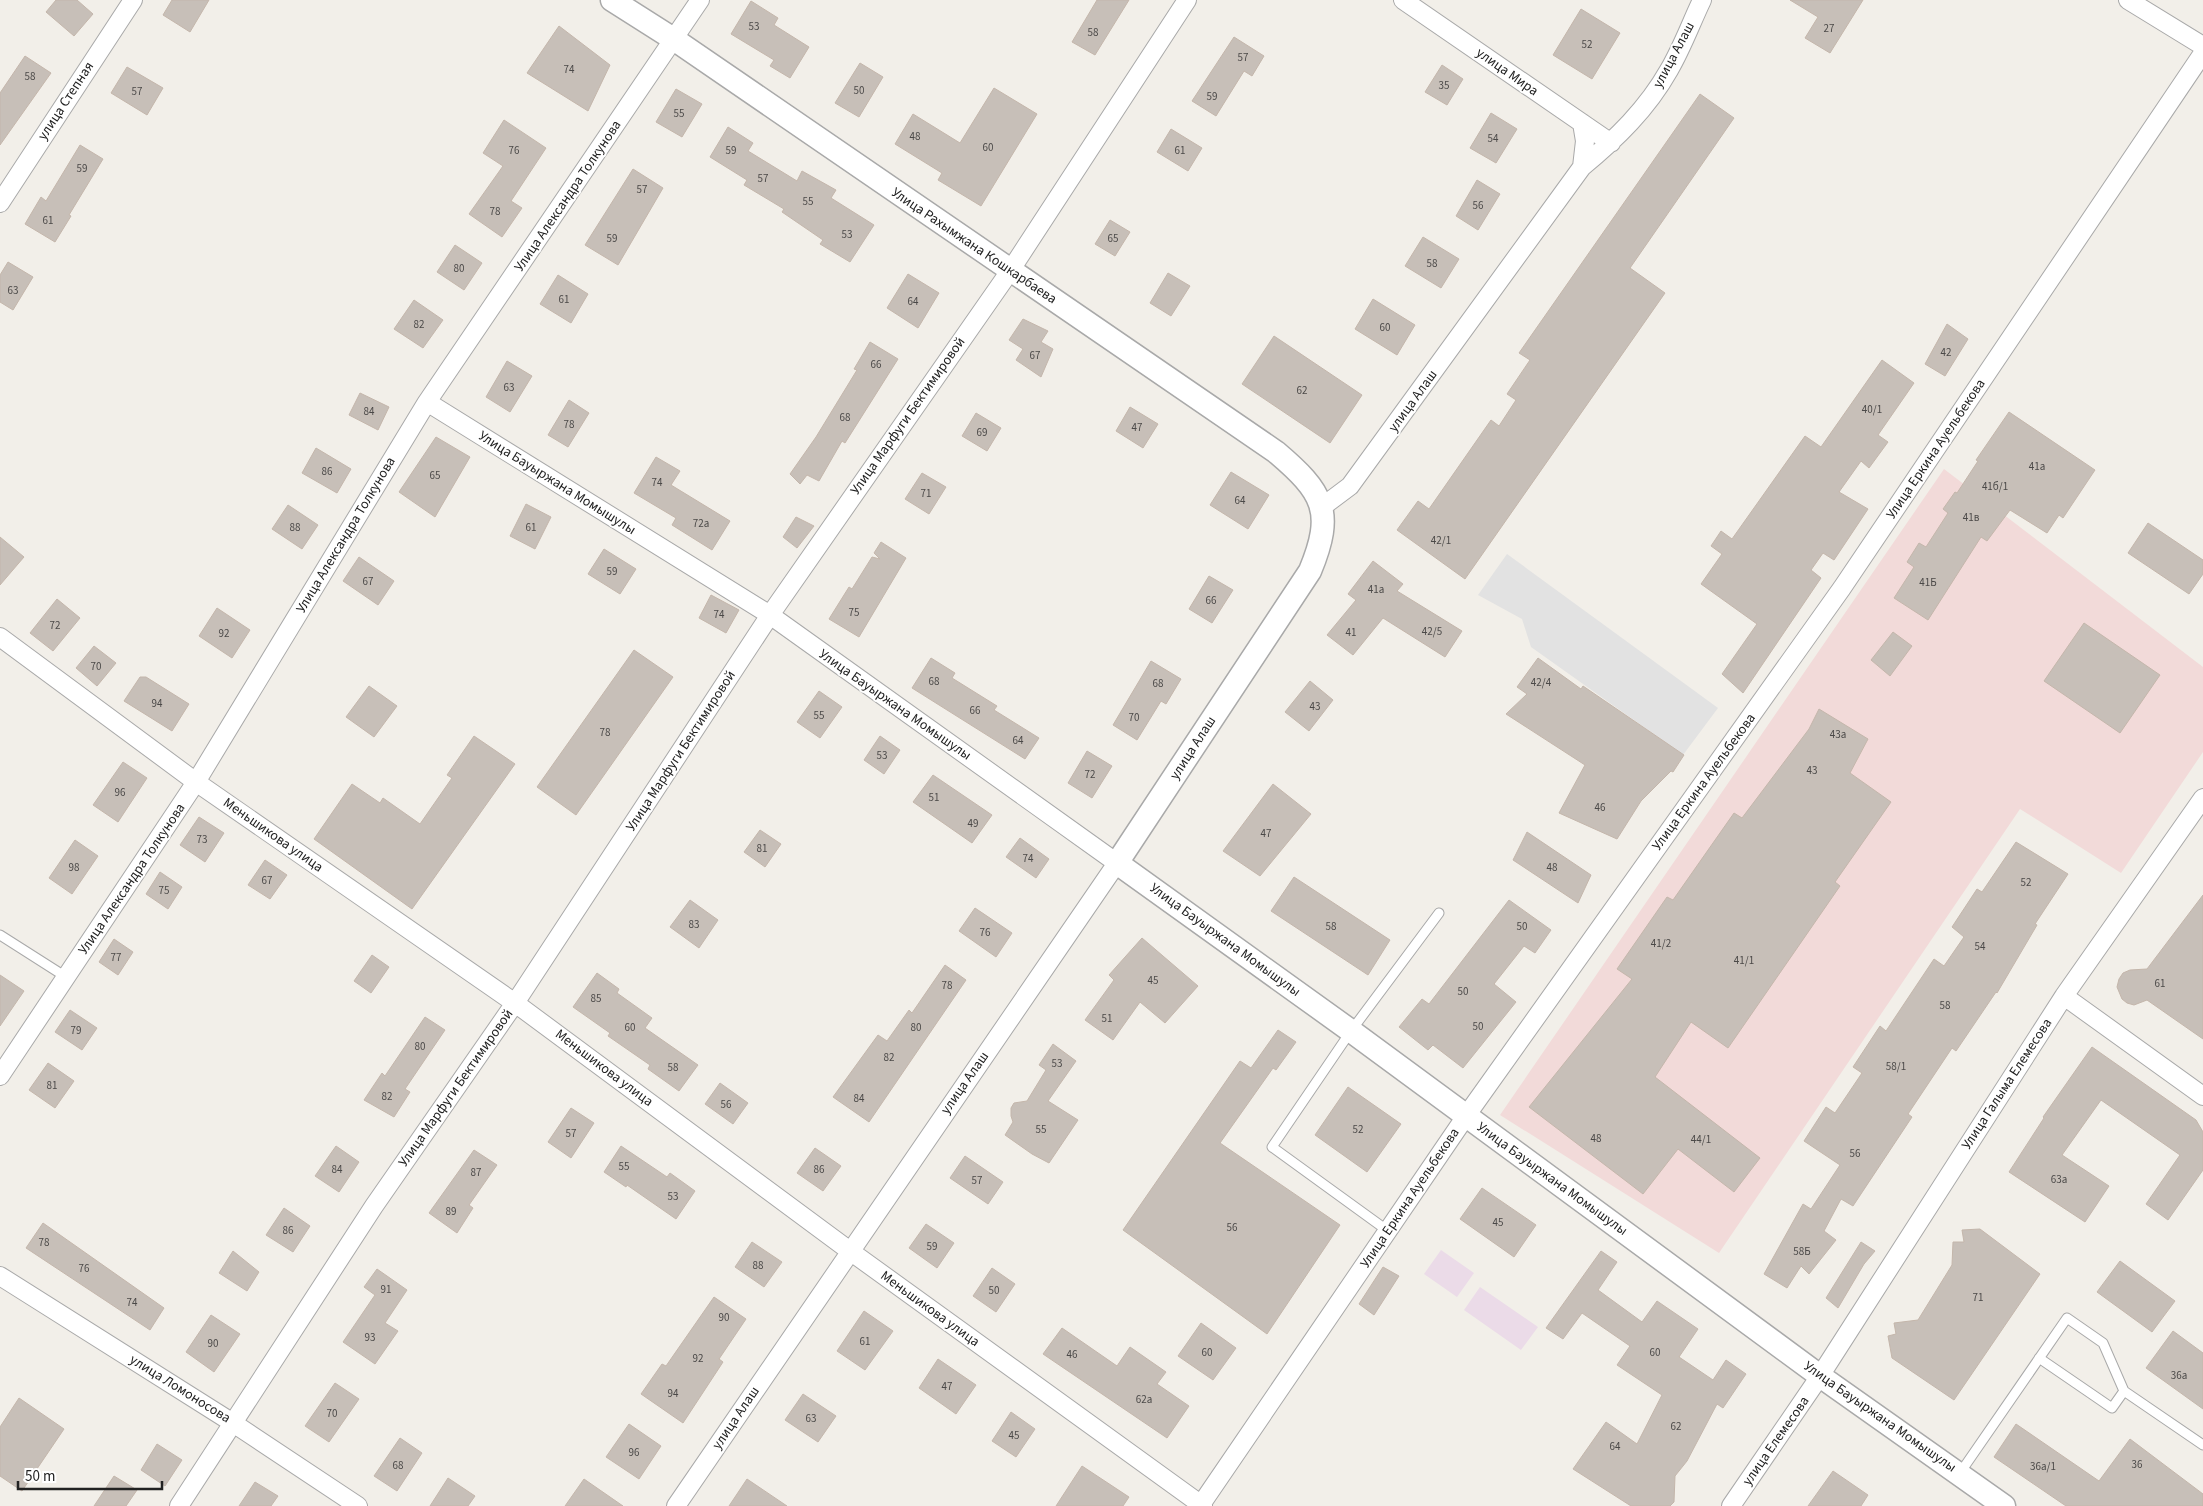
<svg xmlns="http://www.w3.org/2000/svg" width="2203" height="1506" font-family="'Source Sans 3',sans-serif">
  <rect width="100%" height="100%" fill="#f2efe9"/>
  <!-- commercial -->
  <path fill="#f2dad9" d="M1944,469L2203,667V752L2121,873L2020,809L1719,1253L1500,1115Z"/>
  <!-- industrial -->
  <path fill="#ebdbe8" d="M1441,1250L1474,1273L1457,1297L1424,1274Z
    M1480,1287L1538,1327L1521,1350L1464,1310Z"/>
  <!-- parking -->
  <path fill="#e2e2e2" d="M1507,554L1718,708L1683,755L1531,647L1522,619L1478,595Z"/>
  <!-- building -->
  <path fill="#c7bfb8" stroke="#c4b6ab" d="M56,0H77L93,14L74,36L46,12Z
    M172,0H209L190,32L163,15Z
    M1097,0H1129L1095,55L1072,42Z
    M1790,0H1863L1830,53L1805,38L1818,17Z
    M751,1L778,18L774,25L809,47L790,78L770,66L774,60L731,34Z
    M1581,9L1620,33L1592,79L1553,55Z
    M559,26L610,65L588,111L527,73Z
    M1234,37L1264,56L1252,76L1244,71L1216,116L1192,101Z
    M25,56L51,73L0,145V93Z
    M860,63L883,77L859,117L835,103Z
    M1442,65L1463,79L1447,105L1425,92Z
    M127,67L163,88L147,115L111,93Z
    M994,88L1037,114L981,206L938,180L942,173L895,144L913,114L960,143Z
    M676,89L702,104L682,137L656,122Z
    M1700,94L1734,118L1630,268L1665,293L1465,579L1397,530L1418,501L1429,509L1491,420L1499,426L1516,400L1507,394L1530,360L1519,353Z
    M1491,113L1517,129L1496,163L1470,148Z
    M504,120L546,148L511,201L522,208L502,237L469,214L503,166L483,153Z
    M728,127L753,143L748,151L797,181L802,171L836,190L831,198L874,225L850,262L820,244L823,240L782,212L784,209L744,185L747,180L710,157Z
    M1171,129L1202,148L1188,171L1157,152Z
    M80,145L103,159L69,215L71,216L55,242L25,224L41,197L46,201Z
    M633,169L663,188L618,265L585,245Z
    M1477,180L1500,194L1478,230L1456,216Z
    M1110,220L1130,232L1115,256L1095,244Z
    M1423,237L1459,259L1441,288L1405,266Z
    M455,245L482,263L464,290L437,272Z
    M8,262L33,277L13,310L0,302V275Z
    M1168,273L1190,286L1171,316L1150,303Z
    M908,274L939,293L918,328L887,308Z
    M558,275L588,294L571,323L540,304Z
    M1373,299L1415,325L1397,355L1355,329Z
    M414,300L443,320L423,348L394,329Z
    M1023,319L1048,331L1041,342L1053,349L1041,377L1016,360L1023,349L1009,340Z
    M1947,324L1968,339L1945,376L1925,364Z
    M1274,336L1362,395L1330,443L1242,384Z
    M870,342L898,359L845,443L842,441L819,481L807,475L800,484L790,474L816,437L857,370L854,369Z
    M1882,360L1914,383L1878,435L1888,442L1869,468L1861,461L1839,492L1868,509L1834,560L1823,553L1811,570L1821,578L1743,693L1722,674L1757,624L1701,584L1722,554L1711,546L1721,531L1732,539L1805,436L1821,447Z
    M507,361L532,376L510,412L486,397Z
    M360,393L389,407L378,430L349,415Z
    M569,400L589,413L568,447L548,435Z
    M1130,407L1158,424L1143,448L1116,431Z
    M2009,412L2095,470L2063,518L2059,515L2047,533L2010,510L1987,541L1981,537L1928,620L1894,598L1914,567L1907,562L1919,543L1926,547L1948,513L1943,509L1955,492L1957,493L1978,461L1976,460Z
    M976,413L1001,428L987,451L962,436Z
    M436,437L470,457L435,517L399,492Z
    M316,448L351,469L337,493L302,473Z
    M656,457L680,471L671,485L730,521L712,550L672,525L676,518L634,493Z
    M1231,472L1269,495L1248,529L1210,505Z
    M922,473L946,487L929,514L905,499Z
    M526,504L551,517L535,549L510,536Z
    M288,505L318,525L302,549L272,529Z
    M796,517L814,526L797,548L783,537Z
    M2148,523L2203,560V574L2189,594L2128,553Z
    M0,537L24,557L0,585Z
    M881,542L906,558L859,637L829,619L849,587L852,589L872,557L880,559L874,553Z
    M604,549L636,569L620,594L588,574Z
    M359,557L394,581L378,605L343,581Z
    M1373,561L1403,584L1397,591L1462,631L1445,657L1383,618L1353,655L1327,635L1356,600L1348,594Z
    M1209,576L1233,590L1212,623L1189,609Z
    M711,595L739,610L726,633L699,618Z
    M57,599L80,618L53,651L30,633Z
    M217,608L250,630L232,658L199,636Z
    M2084,623L2160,675L2120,733L2044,681Z
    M1893,632L1912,646L1890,676L1871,660Z
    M94,646L116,663L97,686L76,668Z
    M634,650L673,677L576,815L537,787Z
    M931,658L955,673L952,678L997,706L994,710L1039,738L1025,759L912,688Z
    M1538,658L1581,689L1583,686L1684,755L1673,772L1671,771L1641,801L1617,839L1559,813L1585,765L1506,714L1527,694L1517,687Z
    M1151,661L1181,679L1166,704L1161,701L1137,740L1113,725Z
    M140,677H146L189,704L172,731L124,701Z
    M1310,681L1333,700L1309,731L1285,712Z
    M369,686L397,706L374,737L346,717Z
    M819,691L842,707L820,738L797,722Z
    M1819,709L1868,739L1850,773L1891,802L1835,882L1840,886L1728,1048L1691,1022L1655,1077L1760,1158L1734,1192L1678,1149L1643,1194L1529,1107L1632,979L1617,969L1667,897L1673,900L1734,813L1742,818L1809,729Z
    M474,736L515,764L412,909L314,839L352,784L380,803L383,798L420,824L452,778L447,775Z
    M880,736L900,750L884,774L864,760Z
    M1087,751L1112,766L1092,798L1068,783Z
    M123,762L147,778L118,822L93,805Z
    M933,775L992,815L972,843L913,802Z
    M1273,784L1311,814L1260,876L1223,851Z
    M199,817L224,833L205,862L180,845Z
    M760,830L781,844L765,867L744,852Z
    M1527,832L1591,875L1578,903L1513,860Z
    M1020,838L1049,859L1036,878L1006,857Z
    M75,840L98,856L72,894L49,878Z
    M2016,842L2068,874L2035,924L2037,925L1997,993L1996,992L1956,1051L1952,1048L1908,1114L1912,1117L1853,1206L1841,1199L1824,1231L1836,1240L1809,1274L1801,1266L1787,1288L1764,1274L1803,1204L1811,1209L1840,1165L1804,1141L1826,1107L1835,1113L1862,1073L1853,1067L1880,1026L1886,1031L1934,959L1944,966L1964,937L1952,927L1977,889L1982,892Z
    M265,860L287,875L270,899L248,885Z
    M160,872L182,887L168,909L146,894Z
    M1294,877L1390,940L1368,975L1271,911Z
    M2203,895V1039L2147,1000L2134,1005L2127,1003L2122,999L2117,987L2119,979L2123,973L2130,970L2147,969Z
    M690,900L718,920L699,948L670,927Z
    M1509,900L1551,930L1535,953L1524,946L1494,984L1516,1002L1463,1068L1433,1045L1428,1050L1399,1027L1422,999L1429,1004Z
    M975,908L1012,933L996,957L959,931Z
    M1142,938L1198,986L1165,1023L1140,1002L1113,1040L1085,1020L1114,980L1109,975Z
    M114,939L133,952L118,975L99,962Z
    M372,955L389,967L371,993L354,981Z
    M945,965L966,980L869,1122L833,1097L878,1035L887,1041L909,1010L912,1013Z
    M597,973L619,989L617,993L652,1018L645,1028L698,1065L679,1091L648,1069L650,1065L608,1036L610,1033L573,1007Z
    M0,975L24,991L0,1026Z
    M70,1010L97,1028L82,1050L55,1032Z
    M425,1017L445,1030L405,1089L410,1092L394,1117L364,1100L382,1073L385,1076Z
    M1278,1030L1296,1042L1276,1070L1273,1068L1220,1143L1340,1225L1267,1334L1123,1230L1240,1061L1251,1068Z
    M1053,1044L1076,1061L1048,1101L1078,1120L1049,1163L1032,1154L1005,1135L1013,1122L1011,1116V1108L1014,1103L1027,1101L1046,1070L1039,1065Z
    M2092,1047L2196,1120L2203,1132V1170L2168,1220L2146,1204L2180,1155L2101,1100L2062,1155L2109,1186L2085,1222L2009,1172L2044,1118L2043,1117Z
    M48,1063L74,1081L55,1108L29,1090Z
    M720,1083L748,1103L733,1124L705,1104Z
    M1348,1087L1401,1124L1367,1172L1315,1135Z
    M571,1108L594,1123L571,1158L548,1142Z
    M336,1146L359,1162L339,1192L315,1176Z
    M621,1146L667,1177L670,1173L695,1191L676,1219L627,1185L626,1187L604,1172Z
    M815,1148L841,1166L823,1191L797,1173Z
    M474,1150L497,1165L469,1205L473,1208L457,1233L429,1213Z
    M965,1156L1003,1182L988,1204L950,1178Z
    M1482,1188L1536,1225L1514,1257L1460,1219Z
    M284,1208L310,1226L293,1252L266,1235Z
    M43,1223L164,1308L150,1330L26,1248Z
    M926,1224L954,1243L937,1268L909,1248Z
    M1980,1229L2040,1274L1954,1400L1892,1358L1888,1336L1896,1334L1894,1323L1918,1320L1952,1265L1953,1242H1964L1962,1230Z
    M752,1242L782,1262L764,1287L735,1267Z
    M1861,1242L1875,1251L1864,1264L1838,1308L1826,1298Z
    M233,1251L259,1272L247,1291L219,1273Z
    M1601,1251L1617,1262L1598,1290L1642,1322L1657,1301L1698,1329L1679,1357L1713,1380L1726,1360L1746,1374L1723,1408L1717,1404L1687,1461L1675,1476L1674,1502L1670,1506H1631L1573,1469L1606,1422L1637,1444L1662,1395L1617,1365L1630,1346L1582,1313L1563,1339L1546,1328Z
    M2120,1261L2175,1301L2152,1332L2097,1292Z
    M1383,1267L1399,1276L1374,1315L1359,1304Z
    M992,1268L1015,1284L996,1312L973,1296Z
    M377,1269L407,1290L385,1323L398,1331L375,1364L343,1342L375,1295L364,1287Z
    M714,1297L746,1319L719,1359L723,1362L683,1423L641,1394L662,1364L666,1366Z
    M864,1311L893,1331L865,1370L837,1351Z
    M211,1315L240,1334L214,1372L186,1352Z
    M1201,1323L1236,1348L1213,1380L1178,1356Z
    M1062,1328L1117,1366L1130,1347L1166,1372L1157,1384L1189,1406L1167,1438L1043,1354Z
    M2173,1331L2203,1353V1409L2146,1368Z
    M938,1359L976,1385L956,1414L919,1388Z
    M335,1383L359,1399L329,1442L305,1426Z
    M803,1394L836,1416L818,1442L785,1420Z
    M19,1398L64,1429L22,1491L0,1476V1427Z
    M1011,1412L1035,1429L1016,1457L992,1441Z
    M629,1424L661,1446L639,1479L606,1457Z
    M2016,1424L2099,1481L2130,1439L2203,1494V1506H2066L1994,1457Z
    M400,1438L422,1453L397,1491L374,1476Z
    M157,1444L182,1460L165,1486L141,1470Z
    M1082,1466L1129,1497L1123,1506H1056Z
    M1833,1471L1868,1495L1861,1506H1808Z
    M114,1476L137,1490L126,1506H94Z
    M448,1478L475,1496L468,1506H430Z
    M584,1479L623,1506H565Z
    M747,1479L787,1506H729Z
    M255,1482L278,1496L271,1506H239Z"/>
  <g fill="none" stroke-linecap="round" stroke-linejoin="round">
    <!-- service casing -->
    <g stroke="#a9a9a9" stroke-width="11">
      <path id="service" d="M0,935L66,977
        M1388,1231L1272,1147L1351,1031L1439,913
        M2039,1358L2112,1408L2124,1391
        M1960,1473L2067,1318L2103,1343L2124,1391L2203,1445"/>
    </g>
    <!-- minor casing -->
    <g stroke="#a9a9a9" stroke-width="20">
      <path id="minor" d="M1403,0L1611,143
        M2128,0L2203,46
        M1582,123L1585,141L1582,167
        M0,203L133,0
        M427,402L770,615L1117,863L676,1506
        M1322,507L1350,486L1582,167C1616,139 1647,109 1669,70C1682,48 1691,23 1702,0
        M0,637L196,782L515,1003L850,1251L1203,1506
        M2064,996L2203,1096
        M0,1076L196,782L427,402L700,0
        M0,1276L233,1423L358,1506
        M179,1506L374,1206L515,1003L770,615L1010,271L1187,0
        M1200,1506L1466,1116L1842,588L2203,53
        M1731,1506L1820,1376L2064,996L2203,798"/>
    </g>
    <!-- tertiary casing -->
    <g stroke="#a9a9a9" stroke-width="25">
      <path id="tertiary" d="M612,0L675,40L1276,452C1323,492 1335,511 1310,571L1117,863L1351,1031L1820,1376L2004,1506"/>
    </g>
    <!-- service -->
    <use href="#service" stroke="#fff" stroke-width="9"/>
    <!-- minor -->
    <use href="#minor" stroke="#fff" stroke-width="18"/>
    <!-- tertiary -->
    <use href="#tertiary" stroke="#fff" stroke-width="22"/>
  </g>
  <g text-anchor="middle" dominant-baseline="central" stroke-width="4" stroke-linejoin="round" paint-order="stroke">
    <!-- number labels -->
    <g font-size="11" fill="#4b4948">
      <text x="754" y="26">53</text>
      <text x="1829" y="28">27</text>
      <text x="1093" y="32">58</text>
      <text x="1587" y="44">52</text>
      <text x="1243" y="57">57</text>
      <text x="569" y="69">74</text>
      <text x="30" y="76">58</text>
      <text x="1444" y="85">35</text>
      <text x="859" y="90">50</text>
      <text x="137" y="91">57</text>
      <text x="1212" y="96">59</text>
      <text x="679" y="113">55</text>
      <text x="915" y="136">48</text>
      <text x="1493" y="138">54</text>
      <text x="988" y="147">60</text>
      <text x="514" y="150">76</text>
      <text x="731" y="150">59</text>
      <text x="1180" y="150">61</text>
      <text x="82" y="168">59</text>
      <text x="763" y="178">57</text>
      <text x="642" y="189">57</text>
      <text x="808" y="201">55</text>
      <text x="1478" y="205">56</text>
      <text x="495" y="211">78</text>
      <text x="48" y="220">61</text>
      <text x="847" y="234">53</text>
      <text x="612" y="238">59</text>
      <text x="1113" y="238">65</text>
      <text x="1432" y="263">58</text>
      <text x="459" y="268">80</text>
      <text x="13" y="290">63</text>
      <text x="564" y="299">61</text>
      <text x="913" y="301">64</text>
      <text x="419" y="324">82</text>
      <text x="1385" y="327">60</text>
      <text x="1946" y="352">42</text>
      <text x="1035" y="355">67</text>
      <text x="876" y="364">66</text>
      <text x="509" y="387">63</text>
      <text x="1302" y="390">62</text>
      <text x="1872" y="409">40/1</text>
      <text x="369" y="411">84</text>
      <text x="845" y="417">68</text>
      <text x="569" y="424">78</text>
      <text x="1137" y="427">47</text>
      <text x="982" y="432">69</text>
      <text x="2037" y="466">41а</text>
      <text x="327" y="471">86</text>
      <text x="435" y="475">65</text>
      <text x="657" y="482">74</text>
      <text x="1995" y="486">41б/1</text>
      <text x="926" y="493">71</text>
      <text x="1240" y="500">64</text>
      <text x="1971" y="517">41в</text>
      <text x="701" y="523">72а</text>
      <text x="295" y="527">88</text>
      <text x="531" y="527">61</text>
      <text x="1441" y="540">42/1</text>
      <text x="612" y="571">59</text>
      <text x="368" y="581">67</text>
      <text x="1928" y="582">41Б</text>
      <text x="1376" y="589">41а</text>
      <text x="1211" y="600">66</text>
      <text x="854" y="612">75</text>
      <text x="719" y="614">74</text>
      <text x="55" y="625">72</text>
      <text x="1432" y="631">42/5</text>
      <text x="1351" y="632">41</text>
      <text x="224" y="633">92</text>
      <text x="96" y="666">70</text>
      <text x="934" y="681">68</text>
      <text x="1541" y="682">42/4</text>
      <text x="1158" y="683">68</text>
      <text x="157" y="703">94</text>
      <text x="1315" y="706">43</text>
      <text x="975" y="710">66</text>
      <text x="819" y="715">55</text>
      <text x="1134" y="717">70</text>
      <text x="605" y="732">78</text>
      <text x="1838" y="734">43а</text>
      <text x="1018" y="740">64</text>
      <text x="882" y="755">53</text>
      <text x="1812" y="770">43</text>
      <text x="1090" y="774">72</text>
      <text x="120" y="792">96</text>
      <text x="934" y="797">51</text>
      <text x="1600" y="807">46</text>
      <text x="973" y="823">49</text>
      <text x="1266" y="833">47</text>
      <text x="202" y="839">73</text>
      <text x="762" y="848">81</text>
      <text x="1028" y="858">74</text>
      <text x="74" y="867">98</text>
      <text x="1552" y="867">48</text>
      <text x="267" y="880">67</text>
      <text x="2026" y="882">52</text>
      <text x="164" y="890">75</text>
      <text x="694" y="924">83</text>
      <text x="1331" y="926">58</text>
      <text x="1522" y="926">50</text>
      <text x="985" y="932">76</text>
      <text x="1661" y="943">41/2</text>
      <text x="1980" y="946">54</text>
      <text x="116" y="957">77</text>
      <text x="1744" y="960">41/1</text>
      <text x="1153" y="980">45</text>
      <text x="2160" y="983">61</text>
      <text x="947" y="985">78</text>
      <text x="1463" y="991">50</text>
      <text x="596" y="998">85</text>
      <text x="1945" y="1005">58</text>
      <text x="1107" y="1018">51</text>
      <text x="1478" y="1026">50</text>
      <text x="630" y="1027">60</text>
      <text x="916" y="1027">80</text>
      <text x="76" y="1030">79</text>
      <text x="420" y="1046">80</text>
      <text x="889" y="1057">82</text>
      <text x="1057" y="1063">53</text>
      <text x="1896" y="1066">58/1</text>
      <text x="673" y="1067">58</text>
      <text x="52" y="1085">81</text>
      <text x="387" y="1096">82</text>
      <text x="859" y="1098">84</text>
      <text x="726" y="1104">56</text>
      <text x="1041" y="1129">55</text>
      <text x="1358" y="1129">52</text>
      <text x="571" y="1133">57</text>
      <text x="1596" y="1138">48</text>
      <text x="1701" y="1139">44/1</text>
      <text x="1855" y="1153">56</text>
      <text x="624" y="1166">55</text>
      <text x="337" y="1169">84</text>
      <text x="819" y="1169">86</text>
      <text x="476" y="1172">87</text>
      <text x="2059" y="1179">63а</text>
      <text x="977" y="1180">57</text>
      <text x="673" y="1196">53</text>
      <text x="451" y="1211">89</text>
      <text x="1498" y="1222">45</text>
      <text x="1232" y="1227">56</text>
      <text x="288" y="1230">86</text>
      <text x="44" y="1242">78</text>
      <text x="932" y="1246">59</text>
      <text x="1802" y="1251">58Б</text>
      <text x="758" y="1265">88</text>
      <text x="84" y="1268">76</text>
      <text x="386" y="1289">91</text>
      <text x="994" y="1290">50</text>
      <text x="1978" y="1297">71</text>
      <text x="132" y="1302">74</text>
      <text x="724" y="1317">90</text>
      <text x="370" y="1337">93</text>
      <text x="865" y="1341">61</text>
      <text x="213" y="1343">90</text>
      <text x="1207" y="1352">60</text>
      <text x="1655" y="1352">60</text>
      <text x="1072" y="1354">46</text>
      <text x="698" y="1358">92</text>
      <text x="2179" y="1375">36а</text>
      <text x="947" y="1386">47</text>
      <text x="673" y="1393">94</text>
      <text x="1144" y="1399">62а</text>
      <text x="332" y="1413">70</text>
      <text x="811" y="1418">63</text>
      <text x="1676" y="1426">62</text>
      <text x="1014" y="1435">45</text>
      <text x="1615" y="1446">64</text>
      <text x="634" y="1452">96</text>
      <text x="2137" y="1464">36</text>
      <text x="398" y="1465">68</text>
      <text x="2043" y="1466">36а/1</text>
    </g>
    <!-- street labels -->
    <g font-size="14" fill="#222" stroke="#fff">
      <text transform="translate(1674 55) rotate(-62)">улица Алаш</text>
      <text transform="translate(1507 72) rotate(35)">улица Мира</text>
      <text transform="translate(66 101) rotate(-57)">улица Степная</text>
      <text transform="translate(568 196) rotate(-56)">Улица Александра Толкунова</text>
      <text transform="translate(974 246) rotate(34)">Улица Рахымжана Кошкарбаева</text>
      <text transform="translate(1413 401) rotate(-54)">улица Алаш</text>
      <text transform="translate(908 416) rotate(-55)">Улица Марфуги Бектимировой</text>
      <text transform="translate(1936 449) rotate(-56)">Улица Еркина Ауельбекова</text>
      <text transform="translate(557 483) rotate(32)">Улица Бауыржана Момышулы</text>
      <text transform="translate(346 535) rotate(-59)">Улица Александра Толкунова</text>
      <text transform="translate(895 705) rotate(35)">Улица Бауыржана Момышулы</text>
      <text transform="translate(1193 748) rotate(-57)">улица Алаш</text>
      <text transform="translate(681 751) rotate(-57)">Улица Марфуги Бектимировой</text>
      <text transform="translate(1704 782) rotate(-54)">Улица Еркина Ауельбекова</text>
      <text transform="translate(273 835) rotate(35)">Меньшикова улица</text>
      <text transform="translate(132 879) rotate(-56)">Улица Александра Толкунова</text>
      <text transform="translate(1225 940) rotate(36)">Улица Бауыржана Момышулы</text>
      <text transform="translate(604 1068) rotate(37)">Меньшикова улица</text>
      <text transform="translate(965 1083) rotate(-55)">улица Алаш</text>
      <text transform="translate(2007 1084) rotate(-57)">Улица Галыма Елемесова</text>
      <text transform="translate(456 1088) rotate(-55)">Улица Марфуги Бектимировой</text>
      <text transform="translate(1552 1179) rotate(36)">Улица Бауыржана Момышулы</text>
      <text transform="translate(1410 1198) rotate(-56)">Улица Еркина Ауельбекова</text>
      <text transform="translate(930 1309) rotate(36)">Меньшикова улица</text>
      <text transform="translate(180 1389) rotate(32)">улица Ломоносова</text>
      <text transform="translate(1880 1417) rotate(35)">Улица Бауыржана Момышулы</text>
      <text transform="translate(736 1418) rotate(-56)">улица Алаш</text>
      <text transform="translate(1776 1441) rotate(-55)">улица Елемесова</text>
    </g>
  </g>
  <!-- scale -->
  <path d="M18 1481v8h144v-8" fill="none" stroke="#222222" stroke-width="2.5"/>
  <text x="25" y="1481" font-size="15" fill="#222222" stroke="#ffffff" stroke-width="4" paint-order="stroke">50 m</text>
</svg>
